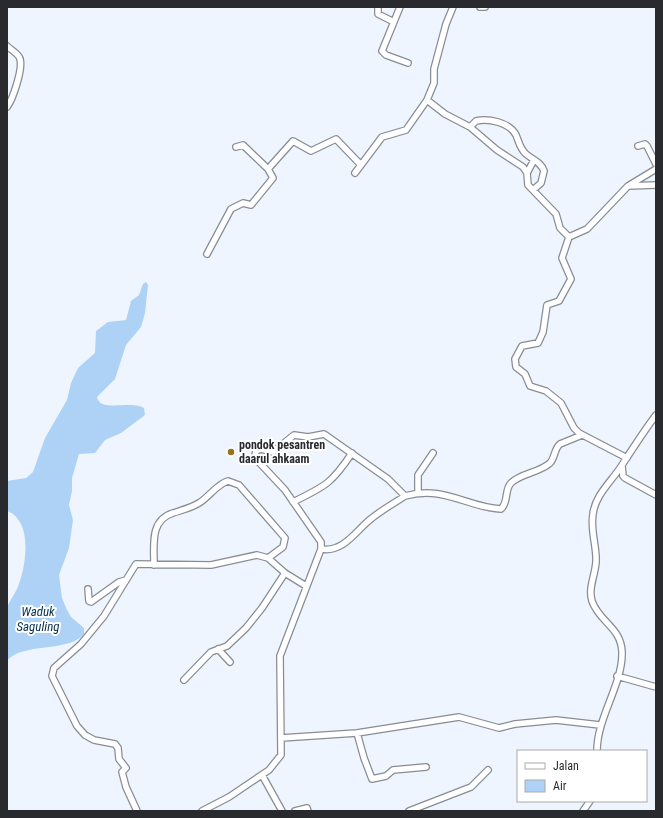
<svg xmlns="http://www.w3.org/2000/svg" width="663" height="818" font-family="'Roboto Condensed',sans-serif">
  <rect width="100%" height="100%" fill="#eff5ff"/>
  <!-- water -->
  <path fill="#add2f5" d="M146,282L148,285L145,313L141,327L126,345L115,379L97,397C100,413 130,400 144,408L145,415L121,433L105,440L95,453L79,454L72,478V491L69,505L73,520L69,548L59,575L62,598L67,610L71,617L84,628V634C69,653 21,642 7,661C7,648 4,619 7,608C9,602 14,595 17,589C26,568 34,521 7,511V481L26,478L33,472L45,438L67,400L71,383L78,368L95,353L96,331L108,322L126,320L131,301L139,295L143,284Z"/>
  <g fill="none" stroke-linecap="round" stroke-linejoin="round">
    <!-- minor casing -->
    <g stroke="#878c95" stroke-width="8">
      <path id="minor" d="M378,7V14L394,22
        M400,7L382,51L386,55L408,63
        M453,7L446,24L434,69V83L427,100L445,114L470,127L497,150L523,167L527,173L528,185L556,214L560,228L569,237
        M480,7H485
        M7,46C11,50 19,54 20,59C23,69 13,99 7,107
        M470,127L476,121C488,118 509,122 516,135C519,142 520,149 526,154C533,160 541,162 544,171L541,183L533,190
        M638,146L645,144L647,146L656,164
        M268,169L293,141L311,151L336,139L361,165L382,137L406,130L427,100
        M355,173L361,165
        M527,173L534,160
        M628,186L656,169
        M207,254L231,209L243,203L251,205L273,178L268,169L243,145L236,147
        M627,458L579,433L574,428L561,403L546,391L530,386L525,374L516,367L515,359L522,346L538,343L543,332L547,305L559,301L571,279L562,258L569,237L587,229L628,186L656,185
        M622,466L623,476L625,478L656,495
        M418,493V475L433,453
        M293,502C326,486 332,483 352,453
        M321,549C344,553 356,530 372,518C382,510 394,503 405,496
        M154,565C154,544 150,520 173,513C182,510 191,508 199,503C209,497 217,484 228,481L239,485L285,538L283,547L268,558
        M88,589L89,601L91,602L119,582L126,580
        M218,649L230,662
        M617,676L656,687
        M184,680L211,652L227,646L246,628L262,608L285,573
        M357,733L364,758L372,779L386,776L393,770L426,767
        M281,738L357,733L459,717L499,728L515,724L556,720L600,725
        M597,751C597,717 623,684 622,652C621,627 599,622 592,601C588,588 595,576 596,562C597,546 590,531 593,514C595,495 612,481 622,465C633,448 644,431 656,415
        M262,775L282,811
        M137,811L126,787L122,772L126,768L119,759L118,748L115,744L94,740L85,735L77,726L52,676L54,668L81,644L104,616L136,564L211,565L257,555L268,558L285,573L306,586
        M202,811L229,797L269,770L281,755L280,656L321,549V542L285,490L256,459L255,455L256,451L261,449L273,452L294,435L308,437L324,434L388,479L405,496C444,485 466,507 501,509C509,502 504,490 511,483C521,473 539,473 550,463C555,458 554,449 560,444L582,435
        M295,811L307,808L308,811
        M409,811L471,787L488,770
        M583,811L590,801"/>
    </g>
    <!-- minor -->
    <use href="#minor" stroke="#fff" stroke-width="5.5"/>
  </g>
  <!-- markers -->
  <circle fill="#97721c" stroke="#fff" stroke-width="1.5" cx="231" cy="452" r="4"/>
  <g text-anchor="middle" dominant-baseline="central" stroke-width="4" stroke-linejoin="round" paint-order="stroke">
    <!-- poi labels -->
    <g font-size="12" font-weight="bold" fill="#282a2e" stroke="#fff" text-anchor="start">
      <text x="239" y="445">pondok pesantren<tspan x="239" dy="14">daarul ahkaam</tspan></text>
    </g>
    <!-- water labels -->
    <g font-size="13" font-style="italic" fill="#053051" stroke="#fff">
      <text x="38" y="611">Waduk<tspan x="38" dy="15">Saguling</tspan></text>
    </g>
  </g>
  <!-- border -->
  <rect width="663" height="818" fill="none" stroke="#282a2e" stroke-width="16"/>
  <!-- legend -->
  <rect x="517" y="750" width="130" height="52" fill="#ffffff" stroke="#a9aaab"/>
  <rect x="525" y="763" width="20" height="6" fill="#ffffff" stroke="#a9aaab"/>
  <text x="553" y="770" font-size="12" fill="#282a2e">Jalan</text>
  <rect x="525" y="780" width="20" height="12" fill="#add2f5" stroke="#a9aaab"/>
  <text x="553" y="790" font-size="12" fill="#282a2e">Air</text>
</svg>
